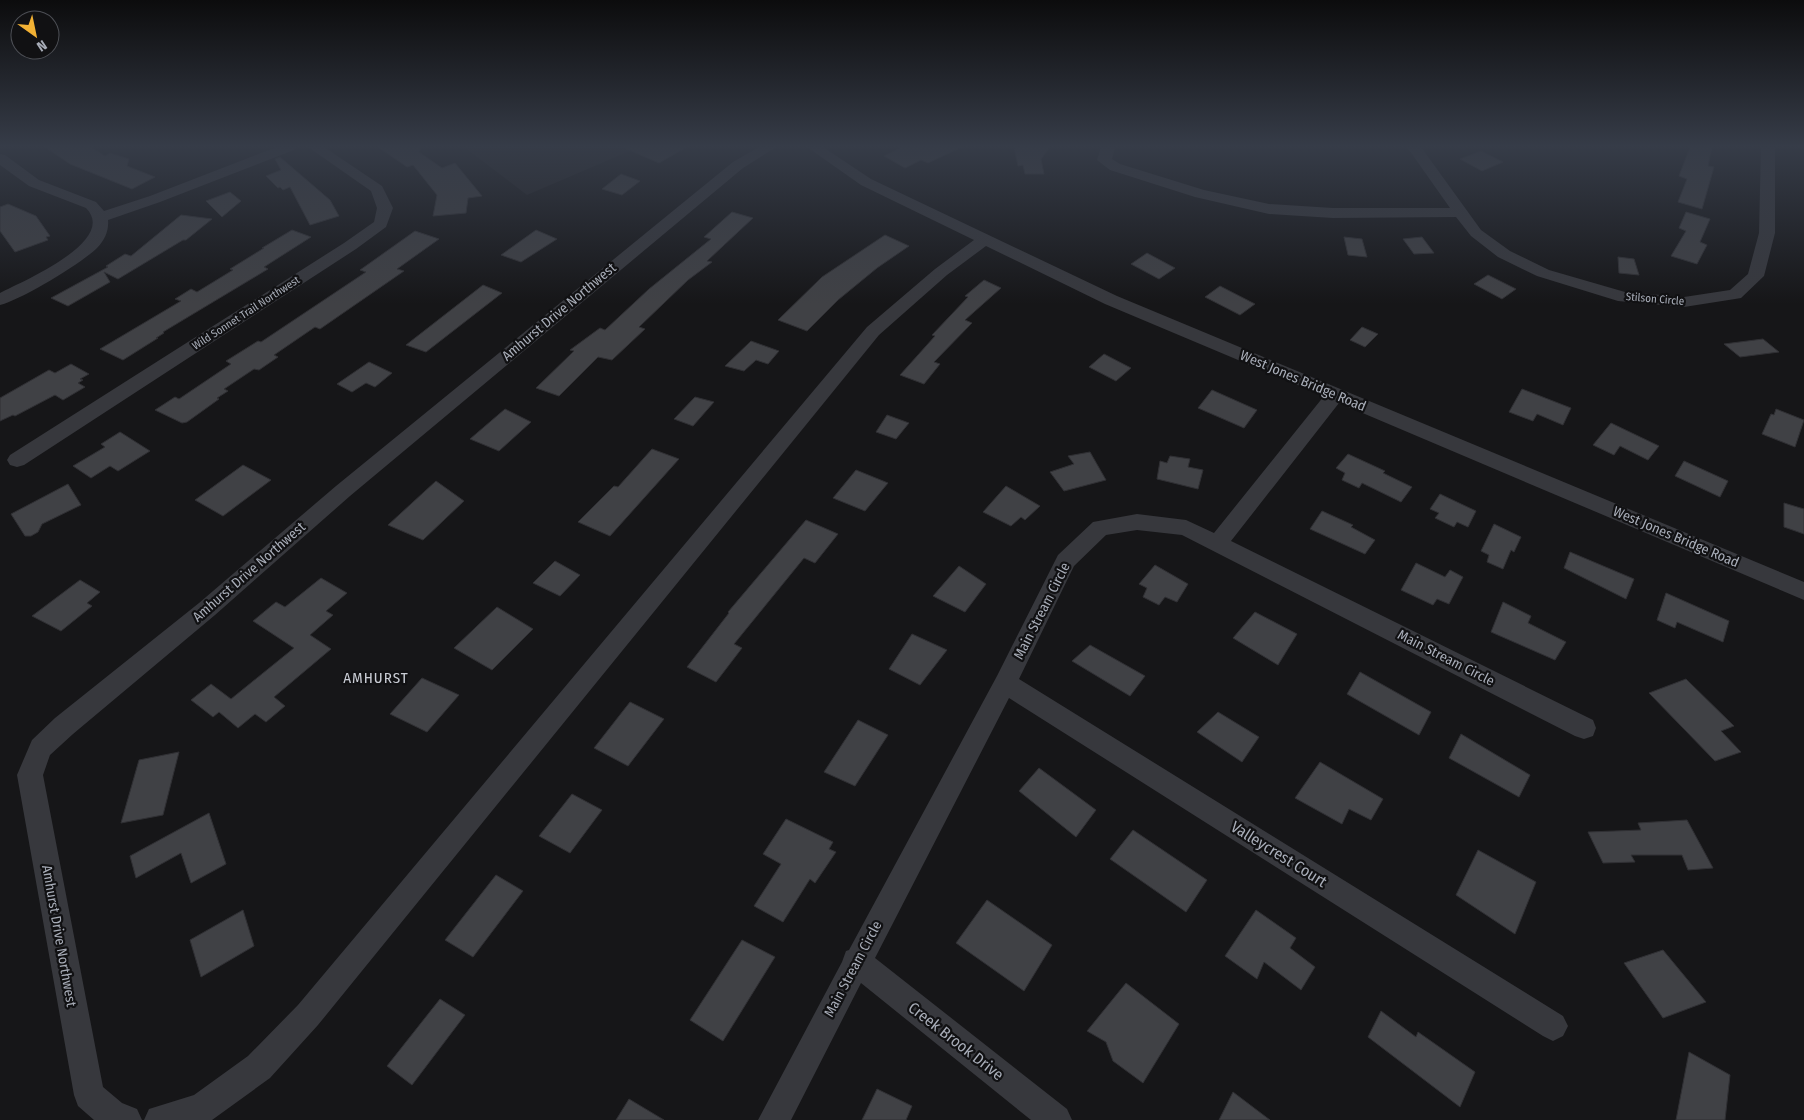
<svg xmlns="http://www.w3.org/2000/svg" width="1804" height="1120" font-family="'Fira Sans Condensed',sans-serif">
  <rect width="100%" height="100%" fill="#161618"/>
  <!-- built -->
  <path fill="#222225" d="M464,147H639L527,195Z"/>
  <!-- building -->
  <path fill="#404145" stroke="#303034" d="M45,147H91L105,156L110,153L129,159L127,166L155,177L132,189L70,164Z
    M378,147H421L419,152L442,168L455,163L482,196L468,198L466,213L433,216L437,195L413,165L407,167Z
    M622,147H687L659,163Z
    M898,147H962L928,163L921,160L905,168L884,156L900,148Z
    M1014,147H1050L1041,159L1044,174H1025L1023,165L1018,166Z
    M1690,147H1712L1708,166L1714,167L1702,209L1678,202L1687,179L1679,176Z
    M1481,151L1503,162L1482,171L1460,159Z
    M280,157L330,200L339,216L310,225L290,187L283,190L280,187L278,188L266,176L281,170L275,159Z
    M621,174L640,181L622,195L602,189Z
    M230,192L241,201L222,217L206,201Z
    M8,204L36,216L50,236L46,237L48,240L15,252L0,231V207Z
    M732,212L753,218L707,261L712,262L688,280L639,327L645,329L612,360L598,357L559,396L536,388L574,351L570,350L600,328L605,330L649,289L711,239L704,237Z
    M1686,212L1710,219L1700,242L1707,245L1697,264L1671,256L1686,231L1679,228Z
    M181,215L212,219L186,240H183L118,279L104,272L110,282L68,306L51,298L108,267L106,266L125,254L131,256Z
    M292,230L311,237L264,267L268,269L163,332L164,333L156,338H158L123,360L100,349L181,301L175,299L191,289L197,292L233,270L230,269L264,248H262Z
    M536,230L557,239L521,262L501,255Z
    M415,231L439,239L397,269L404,271L320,329L315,327L274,355L278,357L259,370L254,369L224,389L228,391L217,398L219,399L187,422L182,423L155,410L175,397L179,399L231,364L226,361L258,341L261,342L366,272L360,270Z
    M885,235L909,246L877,268L838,300L807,331L778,320L822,277Z
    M1344,237L1362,239L1367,257L1348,255Z
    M1422,237L1434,253L1414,254L1403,239Z
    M1147,253L1175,268L1159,279L1131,264Z
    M1618,257L1634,259L1639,275L1619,273Z
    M1488,275L1516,289L1502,299L1474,284Z
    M984,280L1001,288L965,320L972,323L934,362L940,364L924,384L900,375L935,336L932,335L968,297L965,296Z
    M483,285L502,293L426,352L406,345Z
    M1220,286L1255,304L1240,315L1205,297Z
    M1362,327L1378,334L1365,347L1350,340Z
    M1763,339L1779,352L1740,357L1724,344Z
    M751,341L779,351L768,364L756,360L744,371L725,366Z
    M1104,354L1131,368L1116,381L1089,367Z
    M369,362L392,373L375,387L366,383L352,392L337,384Z
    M71,364L89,374L80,379L83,380L78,383L85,387L63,400L55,395L15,416L13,415L0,421V398L49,370L55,373Z
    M1522,389L1571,408L1563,425L1537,414L1533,421L1509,412Z
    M1212,390L1257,410L1244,428L1198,408Z
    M695,397L714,402L693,426L674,419Z
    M505,409L531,422L499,451L470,439Z
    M1776,409L1804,420L1795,447L1762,434L1771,414L1774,415Z
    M887,415L909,423L896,439L876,432Z
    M1611,423L1659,446L1648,460L1620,446L1614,455L1593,445Z
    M120,432L150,451L118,471L110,466L91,478L73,466L105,447L101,444Z
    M652,449L679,459L610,536L578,522L614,486L618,487Z
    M1090,452L1106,480L1064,491L1050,472L1074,464L1068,456Z
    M1348,454L1385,471L1383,473L1412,487L1401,502L1362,483L1359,488L1342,480L1345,473L1336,468Z
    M1170,456L1190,459L1188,467L1203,470L1198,489L1157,479L1160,461L1167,463Z
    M1684,461L1728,481L1720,497L1675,476Z
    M243,465L271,480L223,516L195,500Z
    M856,470L888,483L865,511L833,498Z
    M436,481L464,501L423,540L388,525Z
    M68,484L81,505L42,524L38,532L31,536H25L11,514Z
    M1006,486L1040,506L1025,520L1021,517L1011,526L983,512Z
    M1440,494L1476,511L1468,527L1457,522L1454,527L1435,518L1439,513L1430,509Z
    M1784,503L1804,509V534L1784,527Z
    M1322,511L1353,525L1351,527L1375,540L1365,554L1310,529Z
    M806,520L838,534L815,563L804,558L734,644L742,648L716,682L687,667L729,613L728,612Z
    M1494,524L1521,537L1514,552L1511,550L1503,569L1487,562L1489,555L1481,551Z
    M1570,552L1634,579L1626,599L1564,568Z
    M555,561L580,575L560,596L533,583Z
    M1416,563L1445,577L1450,570L1463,577L1449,604L1437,599L1433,605L1401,590Z
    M1155,565L1188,584L1177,602L1165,597L1159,605L1143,597L1147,588L1139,584Z
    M959,566L986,584L965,612L933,596Z
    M321,578L347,593L326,611L333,615L310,635L331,649L274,697L285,706L266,722L255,714L238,728L219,712L213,717L191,700L211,684L231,699L294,648L253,621L276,602L285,607Z
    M80,580L100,592L87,603L92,606L61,631L32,616Z
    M1666,593L1729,621L1723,642L1677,622L1675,628L1657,620Z
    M1503,602L1531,616L1528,623L1566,642L1555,660L1491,632Z
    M497,607L533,629L492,670L454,648Z
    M1255,612L1297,634L1278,665L1233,638Z
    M912,634L947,650L920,685L889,669Z
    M1090,645L1145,676L1130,696L1072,661Z
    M1360,672L1431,712L1419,735L1347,694Z
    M422,678L459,695L427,732L390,714Z
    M1686,679L1734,726L1721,731L1741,752L1715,761L1649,693Z
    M630,702L664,719L628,766L594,748Z
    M1218,712L1259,737L1242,762L1197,732Z
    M858,720L888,735L855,786L824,772Z
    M1461,734L1530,775L1519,797L1449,758Z
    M179,752L163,815L121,823L139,760Z
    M1320,762L1383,799L1371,820L1349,809L1342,824L1295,798Z
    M1039,768L1096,810L1076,837L1019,791Z
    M572,794L602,810L570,853L539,836Z
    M209,813L226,864L191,883L181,853L136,878L130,856Z
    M786,819L833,842L829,849L836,852L815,883L810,879L783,922L754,906L781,864L763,854Z
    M1687,820L1713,868L1688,870L1682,855H1631L1635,862L1603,863L1588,832L1641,830L1638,823Z
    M1133,830L1207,880L1186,912L1110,859Z
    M1478,850L1536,882L1515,934L1456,895Z
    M496,875L523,891L473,957L445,940Z
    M987,900L1052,945L1024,991L956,943Z
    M243,910L254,946L201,977L190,940Z
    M1256,910L1296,938L1290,948L1315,967L1301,990L1264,962L1257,979L1225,956Z
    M742,940L775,957L723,1041L690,1020Z
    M1663,950L1706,1002L1663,1018L1624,963Z
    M1126,983L1179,1024L1143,1083L1113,1061L1106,1042L1087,1031Z
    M440,999L465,1015L412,1085L387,1066Z
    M1381,1011L1416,1037L1418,1032L1475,1072L1460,1107L1368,1037Z
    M1689,1052L1730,1075L1725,1120H1676Z
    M877,1089L912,1106L906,1120H862Z
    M1233,1092L1270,1120H1219Z
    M629,1099L664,1120H616Z"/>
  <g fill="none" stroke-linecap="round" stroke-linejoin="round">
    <!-- minor -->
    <path fill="#37383d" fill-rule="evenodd" d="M277,147H296L294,150L160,202L108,220C109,230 105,240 97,248C82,263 21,300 0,305V293C21,282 119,241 86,208L29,186L0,165V154L5,155L39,180L96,202L104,211L150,196Z
      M308,147H324L382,186L393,208L386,227L356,249L24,465L17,467L10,465L7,460L10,455L344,243L374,222L377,208L371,191Z
      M759,147H776L743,168L350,496L215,615L73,734L50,755L43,775L103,1087L122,1103L137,1109L142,1120H94L78,1106L74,1095L17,775L32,740L55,718L199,603L336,486L690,197L733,162Z
      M807,147H823L871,179L1117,296L1804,582V600L1339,403L1231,541L1593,720L1596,728L1593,736L1584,739L1575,736L1182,535L1137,530L1106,535L1074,566L1019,679L1563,1016L1568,1026L1563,1036L1553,1041L1543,1036L1009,698L875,958L1067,1109L1072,1120H1031L861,983L791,1120H758L842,962L846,951L849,950L997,676L1058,555L1093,522L1137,514L1186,520L1214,533L1324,396L1105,304L986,246L947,275L879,335L318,1025L270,1078L212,1120H144L149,1109L194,1095L248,1056L298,1005L867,327L935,269L974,240L861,185Z
      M1101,147H1115L1112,159L1120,164L1204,190L1269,204L1333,208H1450L1407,147H1421L1481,230L1510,251L1549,270L1625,292L1684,297L1730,290L1748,274L1759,233L1761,147H1775V233L1764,276L1741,298L1735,299L1684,307L1618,301L1537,276L1498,257L1471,236L1456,217L1333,218L1269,214L1195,197L1110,170L1097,160Z"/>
  </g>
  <!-- sky -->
  <linearGradient id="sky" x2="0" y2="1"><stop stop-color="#0c0c0d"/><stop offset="0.48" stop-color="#363c48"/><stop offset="1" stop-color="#363c48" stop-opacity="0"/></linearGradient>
  <rect width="1804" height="304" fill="url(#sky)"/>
  <g text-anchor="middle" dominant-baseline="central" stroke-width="4.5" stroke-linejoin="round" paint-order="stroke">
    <!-- far-street labels -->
    <g font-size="11" fill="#a8adb8" stroke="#111113">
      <text transform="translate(1655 299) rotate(5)">Stilson Circle</text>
      <text transform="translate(246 313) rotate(-33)">Wild Sonnet Trail Northwest</text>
    </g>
    <!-- street labels -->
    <g font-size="14" fill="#a8adb8" stroke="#111113">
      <text transform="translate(559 312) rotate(-40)">Amhurst Drive Northwest</text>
      <text transform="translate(1303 381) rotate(23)">West Jones Bridge Road</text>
      <text transform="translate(1676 537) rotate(23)">West Jones Bridge Road</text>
      <text transform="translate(249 572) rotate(-41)">Amhurst Drive Northwest</text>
      <text transform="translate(1042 611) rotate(-63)">Main Stream Circle</text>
      <text transform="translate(1446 658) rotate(27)">Main Stream Circle</text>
      <text transform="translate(59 936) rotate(80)">Amhurst Drive Northwest</text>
      <text transform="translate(853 969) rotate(-62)">Main Stream Circle</text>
    </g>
    <!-- neighbourhood labels -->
    <g font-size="15" letter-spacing="1" fill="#c9ccd4" stroke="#111113">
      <text x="376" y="678">AMHURST</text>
    </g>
    <!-- near-street labels -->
    <g font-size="16" fill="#a8adb8" stroke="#111113">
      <text transform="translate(1279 854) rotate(32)">Valleycrest Court</text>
      <text transform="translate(956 1041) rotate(38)">Creek Brook Drive</text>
    </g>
  </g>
  <!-- north arrow -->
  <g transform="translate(35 35) rotate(147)"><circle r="24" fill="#111113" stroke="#4d4f55"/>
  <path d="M0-4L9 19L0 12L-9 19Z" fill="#f2b134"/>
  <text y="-8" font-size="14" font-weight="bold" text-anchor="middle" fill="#a8adb8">N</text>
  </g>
</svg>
